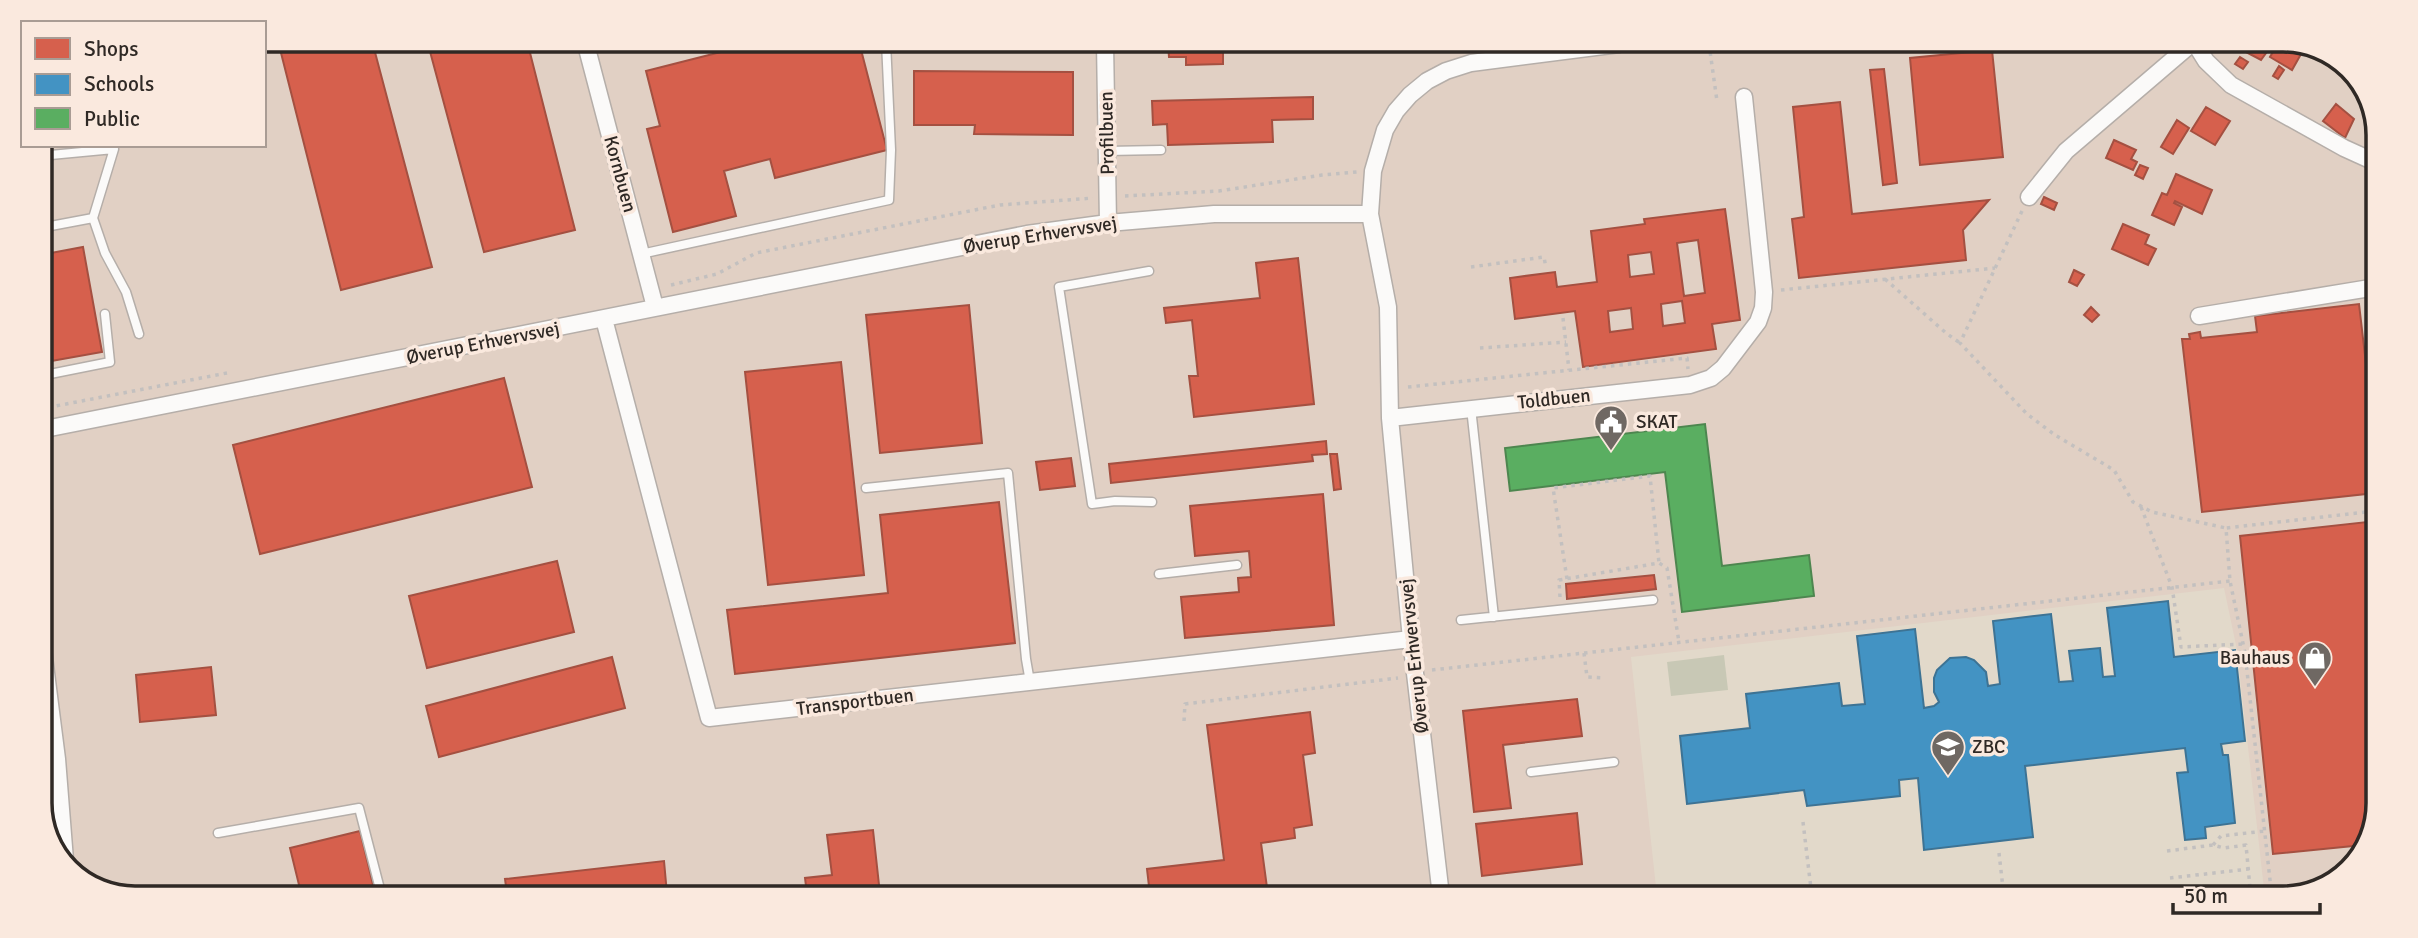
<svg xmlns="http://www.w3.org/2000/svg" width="2418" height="938" font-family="Signika,sans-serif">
  <rect width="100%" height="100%" fill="#e7ddd7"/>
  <!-- built -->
  <path fill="#e1d0c4" d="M264,41L2313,45L2358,78L2378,129L2373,833L2336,881L2283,898L105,893L60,861L40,809V145H264Z"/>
  <!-- education -->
  <path fill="#e2d9ca" d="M2224,588L2237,650L2265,898L1657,896L1631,657Z"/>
  <!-- garden -->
  <path fill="#c8c8b5" d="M1724,655L1728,690L1671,696L1667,662Z"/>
  <!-- shops -->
  <path fill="#d6604d" stroke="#a45041" stroke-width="2" fill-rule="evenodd" d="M278,41H372L432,267L341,290Z
    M440,41H527L575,230L484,252L428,44Z
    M760,42H859L887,150L775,178L770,159L724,171L736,216L673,232L647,129L660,126L646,71Z
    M1168,43H1286L1223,45V64L1186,65V57H1169Z
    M2250,45L2266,53L2261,60L2246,52Z
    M2277,45L2305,47L2292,70L2270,57Z
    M1992,50L2003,157L1920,165L1910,58Z
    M2240,57L2248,62L2243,69L2235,64Z
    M2279,66L2284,70L2278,79L2273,76Z
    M1884,69L1897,183L1883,185L1870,70Z
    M914,71L1073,72V135L974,134L975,125H914Z
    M1313,97V119L1272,120L1273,142L1168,145L1167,124L1153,125L1152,101Z
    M1840,102L1852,214L1989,200L1963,230L1966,260L1799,278L1792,219L1804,217L1793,107Z
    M2336,104L2354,119L2345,138L2323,121Z
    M2206,107L2230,121L2215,145L2191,131Z
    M2177,120L2189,128L2173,154L2161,147Z
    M2114,140L2136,150L2131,159L2137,162L2133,170L2106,158Z
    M2140,165L2148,168L2143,179L2135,175Z
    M2176,174L2212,190L2202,214L2175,201L2174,203L2182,207L2174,225L2152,215L2162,193L2167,195Z
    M2044,197L2057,203L2054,210L2041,204Z
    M1725,209L1740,320L1712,324L1716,349L1583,367L1575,311L1515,319L1510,278L1555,272L1557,287L1597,282L1591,231L1645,224L1644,219ZM1698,240L1705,293L1684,296L1677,243ZM1651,252L1654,274L1630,277L1628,255ZM1682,301L1685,323L1663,326L1661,304ZM1631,308L1633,329L1610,332L1608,311Z
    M2123,224L2149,235L2145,244L2156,249L2148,265L2112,249Z
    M83,247L102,352L40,363V255Z
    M1298,258L1314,404L1194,417L1189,376H1198L1192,320L1166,323L1164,308L1260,298L1256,263Z
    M2074,270L2084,275L2077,286L2069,282Z
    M2359,304L2371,407H2376L2375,493L2202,512L2182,339H2190L2189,334L2200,332L2201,338L2257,332L2255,316Z
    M969,305L982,443L880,453L866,315Z
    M2091,307L2099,315L2092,322L2084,315Z
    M841,362L864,575L768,585L745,372Z
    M504,378L532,487L260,554L233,445Z
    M1326,441L1327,454L1312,455L1313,461L1111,483L1109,464Z
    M1330,454H1337L1341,489L1334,490Z
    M1071,458L1075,486L1040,490L1036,462Z
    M1323,494L1334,625L1185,638L1181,597L1239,592L1238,578L1251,577L1249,551L1195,556L1190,506Z
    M999,502L1015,643L735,674L727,610L888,593L880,515Z
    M2367,522L2369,542L2375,541L2373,833L2363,845L2273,854L2240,536Z
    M557,561L574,632L427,668L409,596Z
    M1654,575L1656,589L1567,599L1566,584Z
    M612,657L625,708L439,757L426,706Z
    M211,667L216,715L140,722L136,675Z
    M1577,699L1582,736L1503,745L1511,808L1474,812L1463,711Z
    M1310,712L1315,753L1303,755L1312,825L1294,828L1295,838L1261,843L1268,895H1150L1147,869L1224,860L1207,725Z
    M1577,813L1582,864L1482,876L1476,824Z
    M873,830L880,894H807L805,878L832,875L827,835Z
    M360,831L375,893H301L290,848Z
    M664,861L667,894H507L505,879Z"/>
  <!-- schools -->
  <path fill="#4393c3" stroke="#3d7394" stroke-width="2" d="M2168,601L2174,657L2235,650L2245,741L2221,744L2223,755H2228L2235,823L2205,827L2206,838L2185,840L2177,773L2188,772L2185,748L2025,766L2033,837L1924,850L1918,778L1899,780L1900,796L1807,806L1804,790L1687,804L1680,736L1750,728L1746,694L1839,683L1842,706L1865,704L1857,636L1915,629L1924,708L1934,706L1939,702L1934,692V678L1937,670L1950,658L1966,657L1974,660L1986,672L1988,686L2000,684L1993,621L2051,614L2059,682L2073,681L2069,651L2100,648L2103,677L2115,676L2107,608Z"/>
  <!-- public -->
  <path fill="#5aae61" stroke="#4d864f" stroke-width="2" d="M1705,424L1722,566L1809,555L1814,596L1682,612L1665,472L1510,491L1505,448Z"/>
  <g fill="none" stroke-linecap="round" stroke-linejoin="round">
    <!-- lane casing -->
    <g stroke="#b5aea9" stroke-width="11">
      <path id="lane" d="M1107,151L1161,150
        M40,156L114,149L93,218
        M40,228L93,218L105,253L126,292L139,334
        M641,254L889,200L891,150L886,42
        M1149,271L1059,287L1092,504L1115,501L1152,502
        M40,376L110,362L105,314
        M1471,408L1494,617
        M866,488L1008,473L1026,659L1030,682
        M1159,574L1237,565
        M1461,620L1653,600
        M1531,772L1614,762
        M218,833L359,808L381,893"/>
    </g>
    <!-- street casing -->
    <g stroke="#b5aea9" stroke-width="19">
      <path id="street" d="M585,41L655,307
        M1105,43L1108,223
        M2196,45L2206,61L2231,85L2344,148L2377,163
        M2029,197L2066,151L2190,45
        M2199,316L2376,287
        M604,319L709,718L1411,639
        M1390,418L1690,385L1711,378L1723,368L1758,322L1763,308L1764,292L1744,97
        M40,430L1027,234L1108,223L1214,214H1370
        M40,626L57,759L65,860H60
        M1441,896L1411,639L1390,418L1388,307L1370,214L1373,171L1385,130L1396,111L1410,95L1427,81L1446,71L1471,63L1619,44"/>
    </g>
    <!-- path -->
    <path stroke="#c3c0bf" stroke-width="3.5" stroke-dasharray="3.5 5" stroke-linecap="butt" d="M1709,44L1717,101
      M1125,196L1219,191L1322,175L1357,172
      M2022,211L1960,343L2027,414L2055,435L2114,470L2133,502L2152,512L2226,528
      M1471,267L1544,257L1546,268
      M1885,279L1946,333L1960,343
      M671,285L717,274L756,253L1000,205L1093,198
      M1781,290L1995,268
      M1563,318L1569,370
      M1480,348L1566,342
      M1408,387L1687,358L1688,369
      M40,409L227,373
      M2141,507L2172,587L2181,647L2243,644
      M1567,579L1553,488L1650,476L1659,563
      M1560,597L1559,580L1659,563L1667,568L1679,642
      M1584,653L1587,677L1605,678
      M1432,670L2230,581
      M1184,721L1185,704L1398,678
      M1803,822L1812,897
      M2213,845L2221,836L2265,831
      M2167,851L2213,845L2224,848L2246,845L2251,898
      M1999,853L2004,897
      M2170,878L2249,869
      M2272,898L2245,653L2230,581L2226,528L2375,511"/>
    <!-- lane -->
    <use href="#lane" stroke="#fbfaf9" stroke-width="8"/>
    <!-- street -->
    <use href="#street" stroke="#fbfaf9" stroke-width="16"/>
  </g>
  <!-- icons -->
  <defs>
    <g id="civic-pin" transform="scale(1.75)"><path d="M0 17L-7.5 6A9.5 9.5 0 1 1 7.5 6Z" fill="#6f6863" stroke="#fae9de"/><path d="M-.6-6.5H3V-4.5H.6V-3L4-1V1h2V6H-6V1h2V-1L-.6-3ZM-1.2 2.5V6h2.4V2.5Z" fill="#fff"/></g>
    <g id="shop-pin" transform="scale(1.75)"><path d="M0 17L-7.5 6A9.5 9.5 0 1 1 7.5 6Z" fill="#6f6863" stroke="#fae9de"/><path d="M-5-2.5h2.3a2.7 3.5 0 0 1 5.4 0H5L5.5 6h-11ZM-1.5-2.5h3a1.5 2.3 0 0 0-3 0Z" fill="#fff"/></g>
    <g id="school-pin" transform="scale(1.75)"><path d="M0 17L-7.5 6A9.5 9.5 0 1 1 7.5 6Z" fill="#6f6863" stroke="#fae9de"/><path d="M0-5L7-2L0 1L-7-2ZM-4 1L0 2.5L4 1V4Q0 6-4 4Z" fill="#fff"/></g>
  </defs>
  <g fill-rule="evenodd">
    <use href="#civic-pin" x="1611" y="422"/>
    <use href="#shop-pin" x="2315" y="658"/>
    <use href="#school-pin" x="1948" y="747"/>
  </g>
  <g text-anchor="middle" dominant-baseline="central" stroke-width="7" stroke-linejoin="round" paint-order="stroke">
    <!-- street labels -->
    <g font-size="19" fill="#2f2925" stroke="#fae9de">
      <text transform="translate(1107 133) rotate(-91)">Profilbuen</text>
      <text transform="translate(620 174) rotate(75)">Kornbuen</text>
      <text transform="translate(1040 235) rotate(-9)">Øverup Erhvervsvej</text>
      <text transform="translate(483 343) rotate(-11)">Øverup Erhvervsvej</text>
      <text transform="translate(1554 399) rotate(-6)">Toldbuen</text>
      <text transform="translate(1414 656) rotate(-96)">Øverup Erhvervsvej</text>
      <text transform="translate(855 702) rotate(-7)">Transportbuen</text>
    </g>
    <!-- poi labels -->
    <g font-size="19" fill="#2f2925" stroke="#fae9de" text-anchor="start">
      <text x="1636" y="422">SKAT</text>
      <text x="2290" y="658" text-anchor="end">Bauhaus</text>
      <text x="1972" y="747">ZBC</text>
    </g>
  </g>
  <!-- crop -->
  <path d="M0 0H2418V938H0ZM135 52H2283A83 83 0 0 1 2366 135V803A83 83 0 0 1 2283 886H135A83 83 0 0 1 52 803V135A83 83 0 0 1 135 52Z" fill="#fae9de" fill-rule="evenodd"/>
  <path fill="none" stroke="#2f2925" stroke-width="3.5" d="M135 52H2283A83 83 0 0 1 2366 135V803A83 83 0 0 1 2283 886H135A83 83 0 0 1 52 803V135A83 83 0 0 1 135 52Z"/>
  <!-- legend -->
  <rect x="21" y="21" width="245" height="126" fill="#fae9de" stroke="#a99c94" stroke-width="2"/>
  <rect x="35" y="38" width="35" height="21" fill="#d6604d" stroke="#a99c94" stroke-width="2"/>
  <text x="84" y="56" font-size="21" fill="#2f2925">Shops</text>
  <rect x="35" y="74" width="35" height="21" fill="#4393c3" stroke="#a99c94" stroke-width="2"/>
  <text x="84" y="91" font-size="21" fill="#2f2925">Schools</text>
  <rect x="35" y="108" width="35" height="21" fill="#5aae61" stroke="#a99c94" stroke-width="2"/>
  <text x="84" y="126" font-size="21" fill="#2f2925">Public</text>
  <!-- scale -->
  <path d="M2173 903v10h147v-10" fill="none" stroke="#2f2925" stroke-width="3.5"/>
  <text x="2184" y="903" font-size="21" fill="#2f2925" stroke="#fae9de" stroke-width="5" paint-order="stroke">50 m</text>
</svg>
